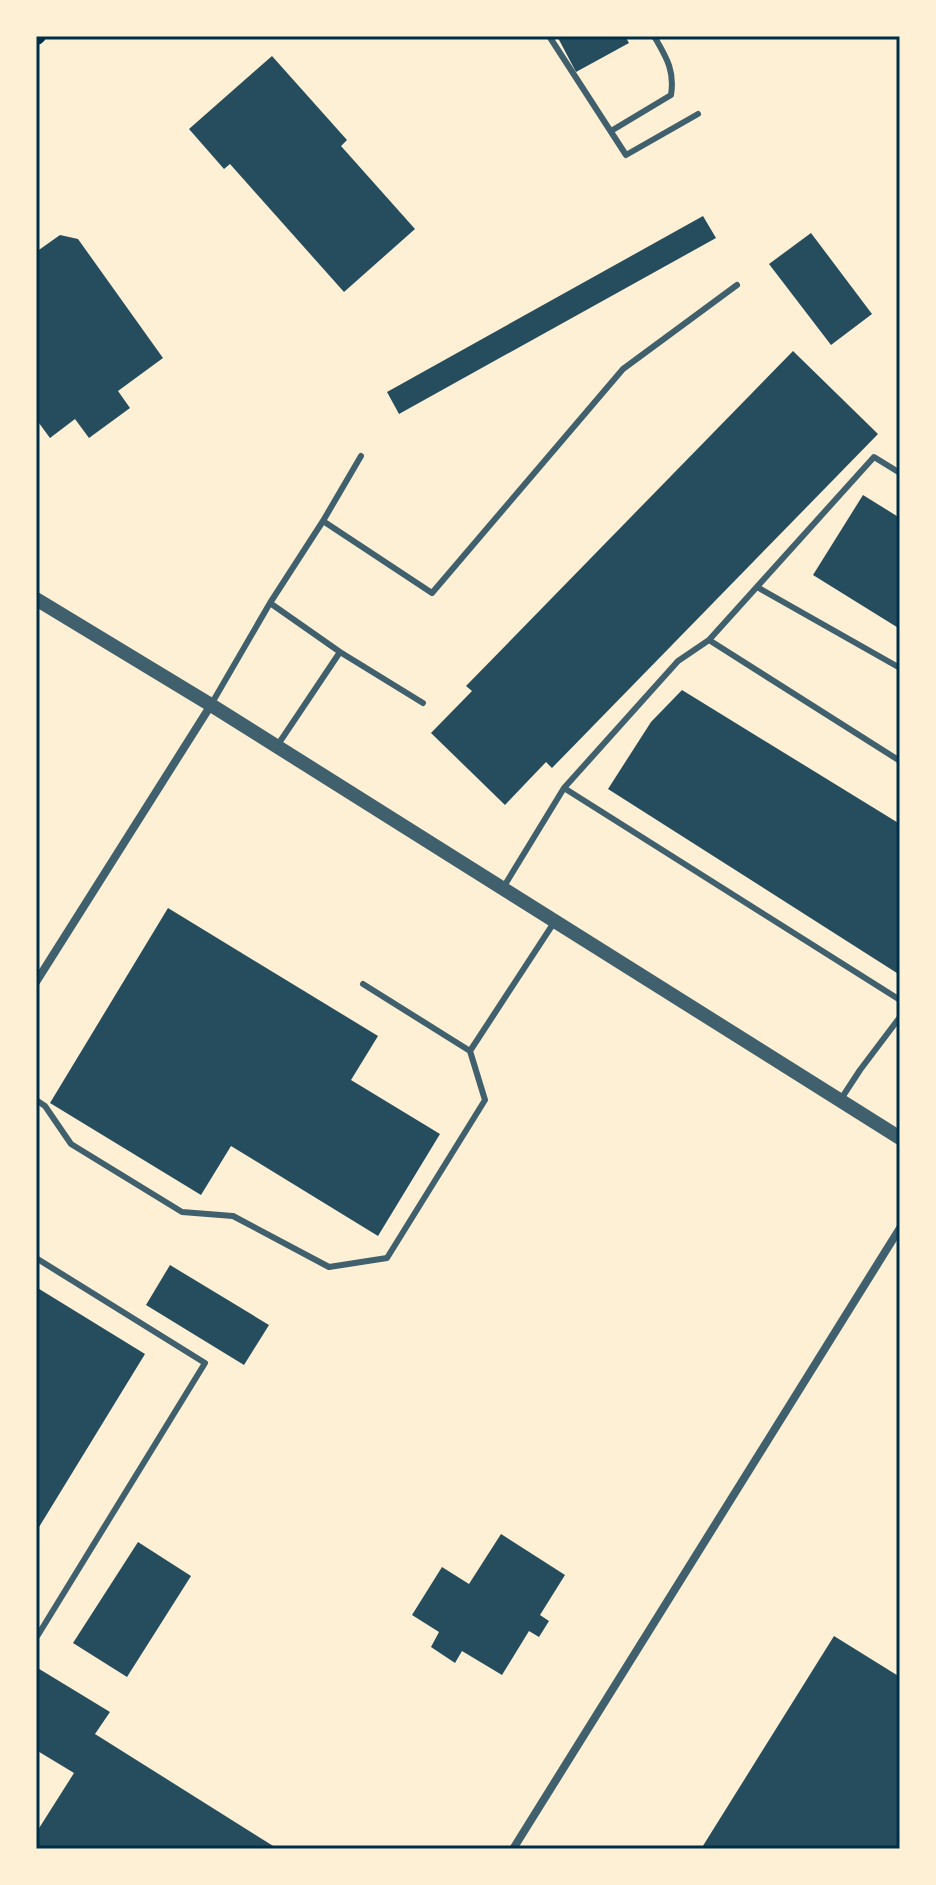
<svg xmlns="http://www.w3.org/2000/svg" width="936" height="1885" viewBox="0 0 936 1885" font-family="Overpass,sans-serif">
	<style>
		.building { fill: #264d5e }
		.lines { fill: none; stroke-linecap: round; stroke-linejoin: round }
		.service { stroke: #3f606c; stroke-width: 6 }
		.minor { stroke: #3f606c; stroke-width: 8 }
		.tertiary { stroke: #3f606c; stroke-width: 14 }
		.secondary { stroke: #003049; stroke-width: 16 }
		.neatline { fill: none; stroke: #003049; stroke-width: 3 }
	</style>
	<rect width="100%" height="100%" fill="#fdf0d5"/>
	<path class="building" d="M557,36H625L629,43L576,72Z
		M272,56L347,140L341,146L415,229L344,292L230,164L224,169L189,129Z
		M703,216L716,238L399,414L387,392Z
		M811,233L872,314L831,345L769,264Z
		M60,235L78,239L163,358L118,391L130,408L89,438L75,419L50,438L36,419V252Z
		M793,351L878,434L552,768L546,762L505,805L431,733L472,691L466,686Z
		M863,495L900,518V629L813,575Z
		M682,690L900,824V975L608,789L651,722Z
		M168,908L378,1036L351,1080L440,1134L378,1236L231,1146L201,1195L50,1103Z
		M170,1265L269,1325L244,1365L146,1305Z
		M36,1287L145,1354L36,1532Z
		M501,1534L565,1575L540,1615L549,1621L539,1637L529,1631L502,1675L462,1651L455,1663L431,1647L439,1632L412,1615L442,1567L469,1584Z
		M138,1542L191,1576L127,1677L73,1643Z
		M834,1636L900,1677V1849H701Z
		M36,1667L110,1712L95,1734L278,1849H36V1833L74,1773L36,1750Z"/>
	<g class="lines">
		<path class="service" d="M549,36L626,155L698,114
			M611,131L671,95C675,70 666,57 654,36
			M323,521L432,593L623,369L737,285
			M757,587L900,668
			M709,640L900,761
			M340,652L270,603L323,521L361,456
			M212,703L270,603
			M277,746L340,652L423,703
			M564,788L900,1000
			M503,888L564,788L678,661L709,640L874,457L900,473
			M363,984L470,1051
			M841,1099L860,1070L900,1017
			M36,1100L45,1106L71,1144L182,1212L233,1216L329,1267L387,1258L485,1100L470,1051L555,921
			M36,1258L205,1363L38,1635L36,1633"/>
		<path class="minor" d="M36,982L211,705
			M513,1849L900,1228"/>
		<path class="tertiary" d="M36,599L211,705L900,1138"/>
		<path class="secondary" d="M36,37L38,36"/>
	</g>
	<rect width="936" height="1885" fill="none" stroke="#fdf0d5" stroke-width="76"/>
	<rect x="38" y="38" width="860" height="1809" class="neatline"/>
</svg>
